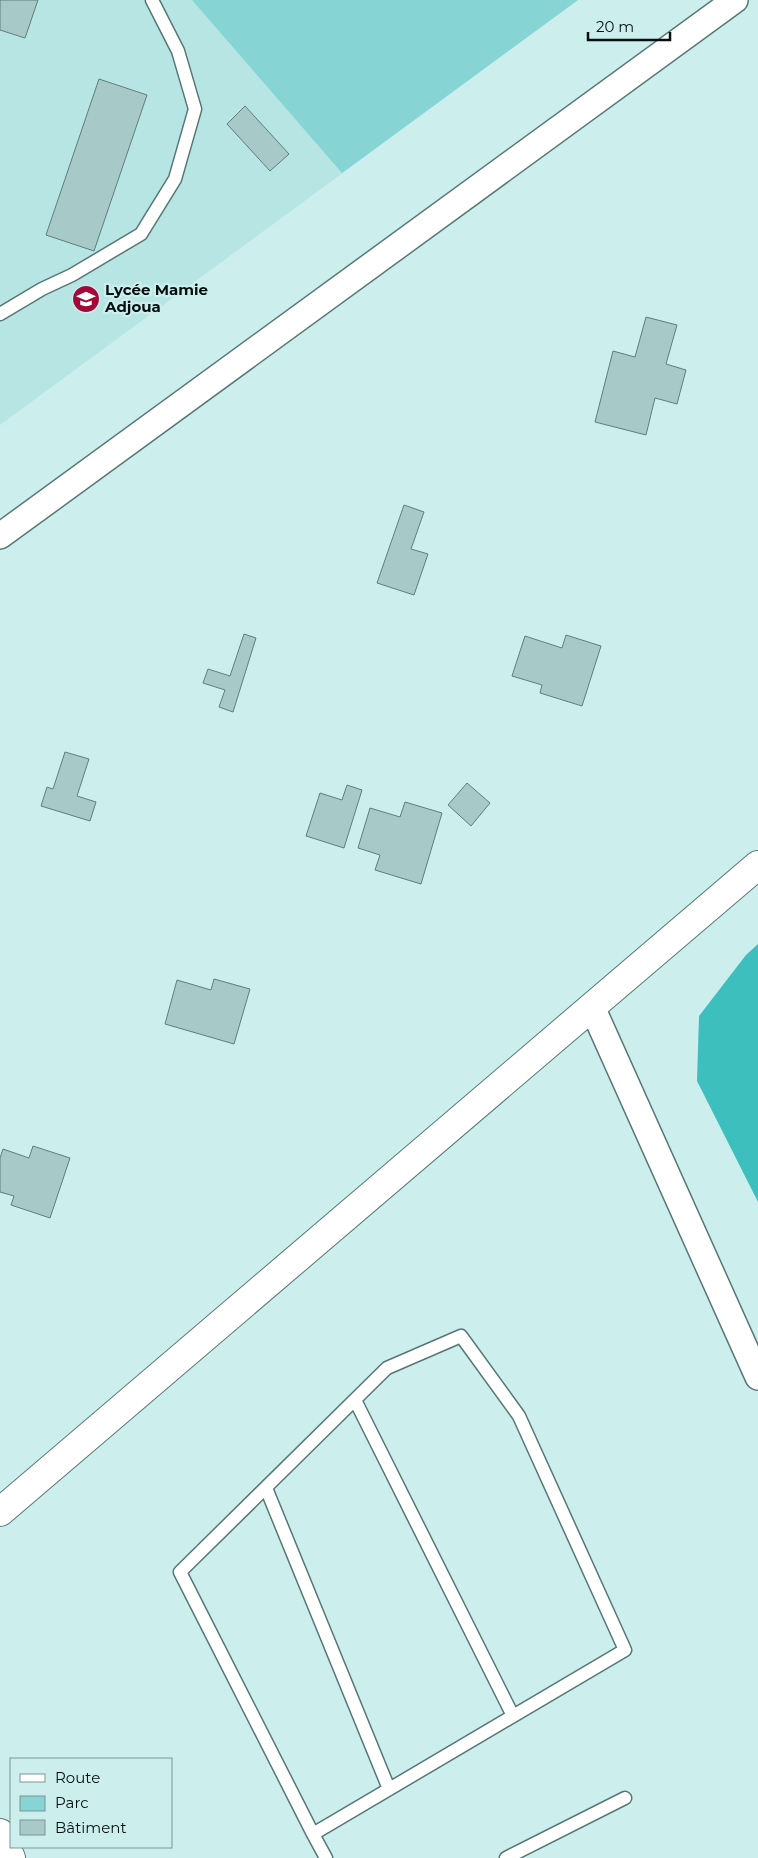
<svg xmlns="http://www.w3.org/2000/svg" width="758" height="1858" viewBox="0 0 758 1858" font-family="Montserrat,sans-serif">
	<style>
		.built { fill: #b7e5e4 }
		.green { fill: #86d4d3 }
		.forest { fill: #3dbfbe }
		.building { fill: #a7cac8; stroke: #5d7e7d }
		.lines { fill: none; stroke-linecap: round; stroke-linejoin: round }
		.service-casing { stroke: #577776; stroke-width: 15 }
		.minor-casing { stroke: #577776; stroke-width: 28 }
		.tertiary-casing { stroke: #577776; stroke-width: 30 }
		.service { stroke: #fff; stroke-width: 12 }
		.minor { stroke: #fff; stroke-width: 25 }
		.tertiary { stroke: #fff; stroke-width: 28 }
		.labels { text-anchor: middle; stroke-width: 4.5; stroke-linejoin: round; paint-order: stroke }
		.poi-label { font-size: 15px; font-weight: bold; fill: #040f0f; stroke: #ccefee; text-anchor: start }
	</style>
	<rect width="100%" height="100%" fill="#ccefee"/>
	<path class="built" d="M0,0H578L0,425Z"/>
	<path class="green" d="M192,0H578L342,173Z"/>
	<path class="forest" d="M758,944V1202L697,1081L699,1016L746,955Z"/>
	<path class="building" d="M0,0H38L25,38L0,30Z
		M99,79L147,95L94,251L46,235Z
		M245,106L289,154L270,171L227,124Z
		M646,317L677,325L666,364L686,370L677,404L655,398L646,435L595,422L613,351L635,357Z
		M404,505L424,512L411,549L428,554L414,595L377,583Z
		M244,634L256,638L233,712L219,707L225,690L203,683L208,669L230,676Z
		M566,635L601,646L582,706L540,693L542,685L512,676L525,636L562,648Z
		M65,752L89,759L77,796L96,802L90,821L41,806L47,787L53,789Z
		M467,783L490,803L471,826L448,805Z
		M347,785L362,790L344,848L306,836L320,793L342,800Z
		M405,802L442,813L421,884L375,870L380,855L358,848L370,808L400,817Z
		M214,979L250,989L234,1044L165,1024L177,980L211,990Z
		M33,1146L70,1158L50,1218L11,1205L14,1196L0,1192V1158L3,1149L29,1158Z"/>
	<g class="lines">
		<g class="service-casing">
			<path id="service" d="M0,314L42,289L72,275L141,234L175,179L195,109L178,51L152,0
				M355,1400L513,1716
				M266,1488L389,1789
				M313,1834L625,1650L519,1416L461,1336L387,1368L180,1572L313,1834L326,1858
				M506,1858L625,1798"/>
		</g>
		<g class="minor-casing">
			<path id="minor" d="M0,536L735,0
				M592,1007L758,1377"/>
		</g>
		<g class="tertiary-casing">
			<path id="tertiary" d="M0,1512L758,865
				M0,1833L11,1858"/>
		</g>
		<use href="#service" class="service"/>
		<use href="#minor" class="minor"/>
		<use href="#tertiary" class="tertiary"/>
	</g>
	<defs>
		<g id="university-disc" transform="scale(1.4375)"><circle r="9.5" fill="#a40838" stroke="#ccefee"/><path d="M0-5L7-2L0 1L-7-2ZM-4 1L0 2.5L4 1V4Q0 6-4 4Z" fill="#fff"/></g>
	</defs>
	<g fill-rule="evenodd">
		<use href="#university-disc" x="86" y="299"/>
	</g>
	<g class="labels">
		<g class="poi-label">
			<text x="105" y="295">Lycée Mamie<tspan x="105" dy="17">Adjoua</tspan></text>
		</g>
	</g>
	<rect x="10" y="1758" width="162" height="90" fill="#ccefee" stroke="#7c9595"/>
	<rect x="20" y="1774" width="25" height="8" fill="#ffffff" stroke="#7c9595"/>
	<text x="55" y="1783" font-size="15" fill="#040f0f">Route</text>
	<rect x="20" y="1796" width="25" height="15" fill="#86d4d3" stroke="#7c9595"/>
	<text x="55" y="1808" font-size="15" fill="#040f0f">Parc</text>
	<rect x="20" y="1820" width="25" height="15" fill="#a7cac8" stroke="#7c9595"/>
	<text x="55" y="1833" font-size="15" fill="#040f0f">Bâtiment</text>
	<path d="M588 32v8h82v-8" fill="none" stroke="#040f0f" stroke-width="2.5"/>
	<text x="596" y="32" font-size="15" fill="#040f0f" stroke="#ccefee" stroke-width="4" paint-order="stroke">20 m</text>
</svg>
